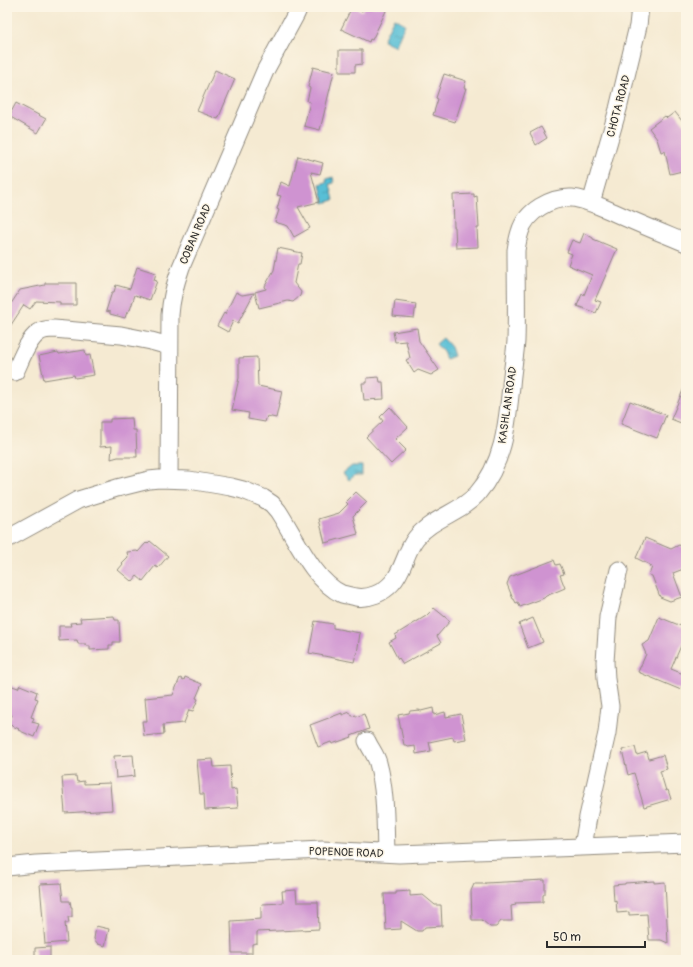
<svg xmlns="http://www.w3.org/2000/svg" width="693" height="967" viewBox="0 0 693 967" font-family="Pangolin,sans-serif">
	<style>
		.water { fill: url(#water-ripples); stroke: #427580 }
		.building { fill: #cf93d1 }
		.lines { fill: none; stroke-linecap: round; stroke-linejoin: round }
		.minor-casing { stroke: #908a7e; stroke-width: 19 }
		.minor { stroke: #fff; stroke-width: 17 }
		.labels { text-anchor: middle; stroke-width: 3; stroke-linejoin: round; paint-order: stroke }
		.street-label { font-size: 11px; fill: #2b2b2b; stroke: #fcf5e5 }
	</style>
	<defs>
		<pattern id="water-ripples" width="26" height="14" patternUnits="userSpaceOnUse"><rect width="26" height="14" fill="#58bfd6"/><path d="M2 4q2-2 4 0t4 0M15 11q2-2 4 0t4 0" fill="none" stroke="#499bae"/></pattern>
	</defs>
	<rect width="100%" height="100%" fill="#fcf5e5"/>
	<filter id="ink" filterUnits="userSpaceOnUse"><feTurbulence type="fractalNoise" baseFrequency=".025" numOctaves="2"/><feDisplacementMap in="SourceGraphic" scale="8" xChannelSelector="R" yChannelSelector="G"/><feConvolveMatrix kernelMatrix="1 2 1 2 8 2 1 2 1" color-interpolation-filters="sRGB"/></filter>
	<filter id="wash" filterUnits="userSpaceOnUse"><feTurbulence type="fractalNoise" baseFrequency=".012" numOctaves="4" result="noise"/><feDisplacementMap in="SourceGraphic" scale="16" xChannelSelector="R" yChannelSelector="G"/><feGaussianBlur stdDeviation="0.9" result="paint"/><feColorMatrix in="noise" values="0 0 0 0 0 0 0 0 0 0 0 0 0 0 0 0 0 1.4 0 .05"/><feComposite in="paint" operator="in"/></filter>
	<g filter="url(#wash)">
		<rect width="100%" height="100%" fill="#f5ead2"/>
		<path class="water" d="M394,18L405,24L395,46L383,40Z
			M333,177L334,183L330,184L334,200L324,203L320,184L327,182L326,179Z
			M443,338L451,347L454,356L446,359L443,352L436,344Z
			M352,466H362V475H355L349,480L343,473Z"/>
		<g id="blocks">
			<path class="building" d="M352,7H354L362,11L364,7H386L385,10L386,11L372,40L370,39L369,42L341,29Z
				M339,50H362V64L355,65V72H339Z
				M313,67L334,72L320,130L304,126L310,102L307,101L310,88L308,87Z
				M215,70L235,79L218,119L197,111Z
				M444,74L466,81L464,88H466L455,122L433,115L438,99L436,98Z
				M16,103L46,119L38,133L9,116Z
				M675,112L686,126V170L670,174L665,151L661,152L657,139L649,128L665,116L667,118Z
				M541,127L547,138L536,145L530,133Z
				M298,156L323,163L320,174L311,172L319,202L298,207L310,228L294,237L288,226L275,222L279,210L277,209L280,198L281,196L277,195L281,182L290,186Z
				M474,194V197L477,196L479,228H477L478,247L456,248L455,227H454L453,195Z
				M584,233L593,238V239L617,249L595,300L601,302L596,313L577,306L582,294L584,295L592,275L568,265L572,254L567,252L572,240L580,243Z
				M278,248L302,253L300,264H298L294,283L301,292L300,296L293,302L288,301L259,308L255,293V292L266,289L265,286L274,270Z
				M137,267L156,273L154,280L157,281L150,300L135,295L130,310H129L128,312H127L125,318L110,314V312L106,311L112,292H114L116,285L130,289Z
				M45,283H76V305H60V302L36,301L30,309L24,305L7,331V310L20,290L45,285Z
				M236,292L242,295L254,293L238,323L233,321L228,332L217,326L224,313L225,314Z
				M395,301L416,304L414,318L393,316Z
				M417,328L419,341L439,370L431,375L418,370L414,373L406,360L410,358L406,341L395,342L393,332Z
				M85,350L86,356L90,355L94,375L75,378L74,375L44,380L39,356L58,352L59,354Z
				M257,357L258,386L282,391L276,418L267,416L265,422L248,419L249,413L232,410L239,378V358Z
				M379,377L380,382H383L384,399L364,400L362,383H367V378Z
				M686,383V425L671,419Z
				M630,401L666,415L657,438L621,424Z
				M390,407L408,427L395,439L406,450L391,464L366,437L383,421L380,417Z
				M132,418L133,430H136L137,457H118L111,459L112,446L100,447V422H110V419Z
				M356,492L367,502L353,516L358,534L325,543L319,519L339,513L348,504L346,502Z
				M645,538L671,549L679,545L686,548V568L673,573L682,597L670,601L660,597L652,576L649,575L652,567L649,566L650,565L636,558Z
				M150,541L168,556L158,568L155,566L143,581L137,576L133,581L132,580L131,581L118,570L123,564L122,563L128,557L127,552L137,551L138,552L146,543L147,544Z
				M554,560L556,565L560,564L564,574L560,575L565,588L546,596L544,598L520,607L518,602L516,603L514,599H513L507,584L509,579L510,577Z
				M434,608L450,621L437,636L441,643L403,664L399,658L398,659L389,642L396,638L395,635L426,616Z
				M114,616L115,620H119L120,642H113V645H109V649L90,650V646H86V644H78L77,640L59,641V626H71L70,623L81,622L80,618Z
				M659,617L686,628V634L671,669L686,675V678L681,690L638,672L646,654L642,645L649,641Z
				M533,618L543,642L528,648L519,624Z
				M315,621L333,624V628L360,633L357,654H356L354,662L309,653Z
				M185,677L202,684L196,698L198,699L193,711L189,710L184,723L163,725L164,734L144,736L142,721H147L145,698L173,695L180,678L184,680Z
				M7,684L18,688L20,685L37,692L35,698L38,699L31,717L34,718L32,722L39,724L34,737L18,730L19,729L8,724L12,715L7,713Z
				M433,708L434,715L445,712L446,717L461,714L466,739L454,741L453,737L429,742L431,751L416,754L415,746L408,747L406,745H404L398,715L409,713L410,711L419,710L421,711Z
				M350,712L352,716L356,715V717L364,714L369,729L351,736L352,737L332,744L331,742L318,747L310,725L342,713V715Z
				M635,747L637,755L647,752L649,759L663,755L667,769L660,771L666,791L668,790L671,799L644,807L634,773L628,775L622,750Z
				M133,755L135,776L116,778L114,756Z
				M213,759L214,767L230,766L231,790L236,789L238,808L205,810L204,794H200L197,760Z
				M76,776L77,782L84,781V784L110,783L112,810L65,813L62,777Z
				M545,880V894L543,895V902L515,903L516,905L511,906L512,921H501L496,927H490L482,920H472L471,891L474,884H485V883Z
				M654,881V883L665,882L668,943L661,940H649L647,914L629,915V912L617,913L616,900L614,901L613,885L625,884V883Z
				M61,883L63,901H70L71,907H72V917H68L69,923H65L67,942L45,944L40,884Z
				M296,890L297,902H318L319,929L257,932V943L252,944V953H232L231,921L261,919V906H262V904L283,903L282,891Z
				M410,891V896L423,895L435,905H441L442,926L425,927L422,931H417L401,921V929L386,930L384,894H396V892Z
				M96,926L109,929L105,946L98,944L94,939Z
				M50,947V960H35V948Z"/>
		</g>
	</g>
	<g filter="url(#ink)">
		<use href="#blocks" fill-opacity="0" stroke="#908a7e" stroke-width="1"/>
		<g class="lines">
			<g class="minor-casing">
				<path id="minor" d="M591,203L618,109L638,26L640,7
					M15,372C21,360 27,341 38,333C43,329 49,329 54,329L121,335L151,341L169,346
					M169,479L170,315C171,298 175,284 181,267L265,71L296,14L299,7
					M7,539L78,500L117,488L149,480L159,479L189,480L231,487L243,490L263,498L272,504L278,511C294,535 314,582 342,594C346,595 352,596 356,597C369,599 383,593 392,583C404,570 405,552 416,538C432,518 460,513 477,494C504,463 507,425 511,386C512,371 515,356 516,341C517,311 516,281 516,250C517,244 518,238 520,232C526,211 551,197 572,198C585,199 601,207 613,212C637,223 662,233 686,243
					M367,741C370,748 376,755 378,763C386,792 385,823 386,853
					M583,847L588,817L607,733L610,706L606,679L605,662L608,617L619,570
					M7,867L36,864L322,850L399,854L686,843"/>
			</g>
			<use href="#minor" class="minor"/>
		</g>
	</g>
	<g class="labels">
		<g class="street-label">
			<text transform="translate(618 106) rotate(-75)" y="4">CHOTA ROAD</text>
			<text transform="translate(195 234) rotate(-67)" y="4">COBAN ROAD</text>
			<text transform="translate(507 405) rotate(-82)" y="4">KASHLAN ROAD</text>
			<text transform="translate(346 852) rotate(2)" y="4">POPENOE ROAD</text>
		</g>
	</g>
	<rect width="693" height="967" fill="none" stroke="#fcf5e5" stroke-width="24"/>
	<path d="M547 941v6h98v-6" fill="none" stroke="#2b2b2b" stroke-width="2"/>
	<text x="553" y="941" font-size="12" fill="#2b2b2b" stroke="#fcf5e5" stroke-width="3" paint-order="stroke">50 m</text>
</svg>
